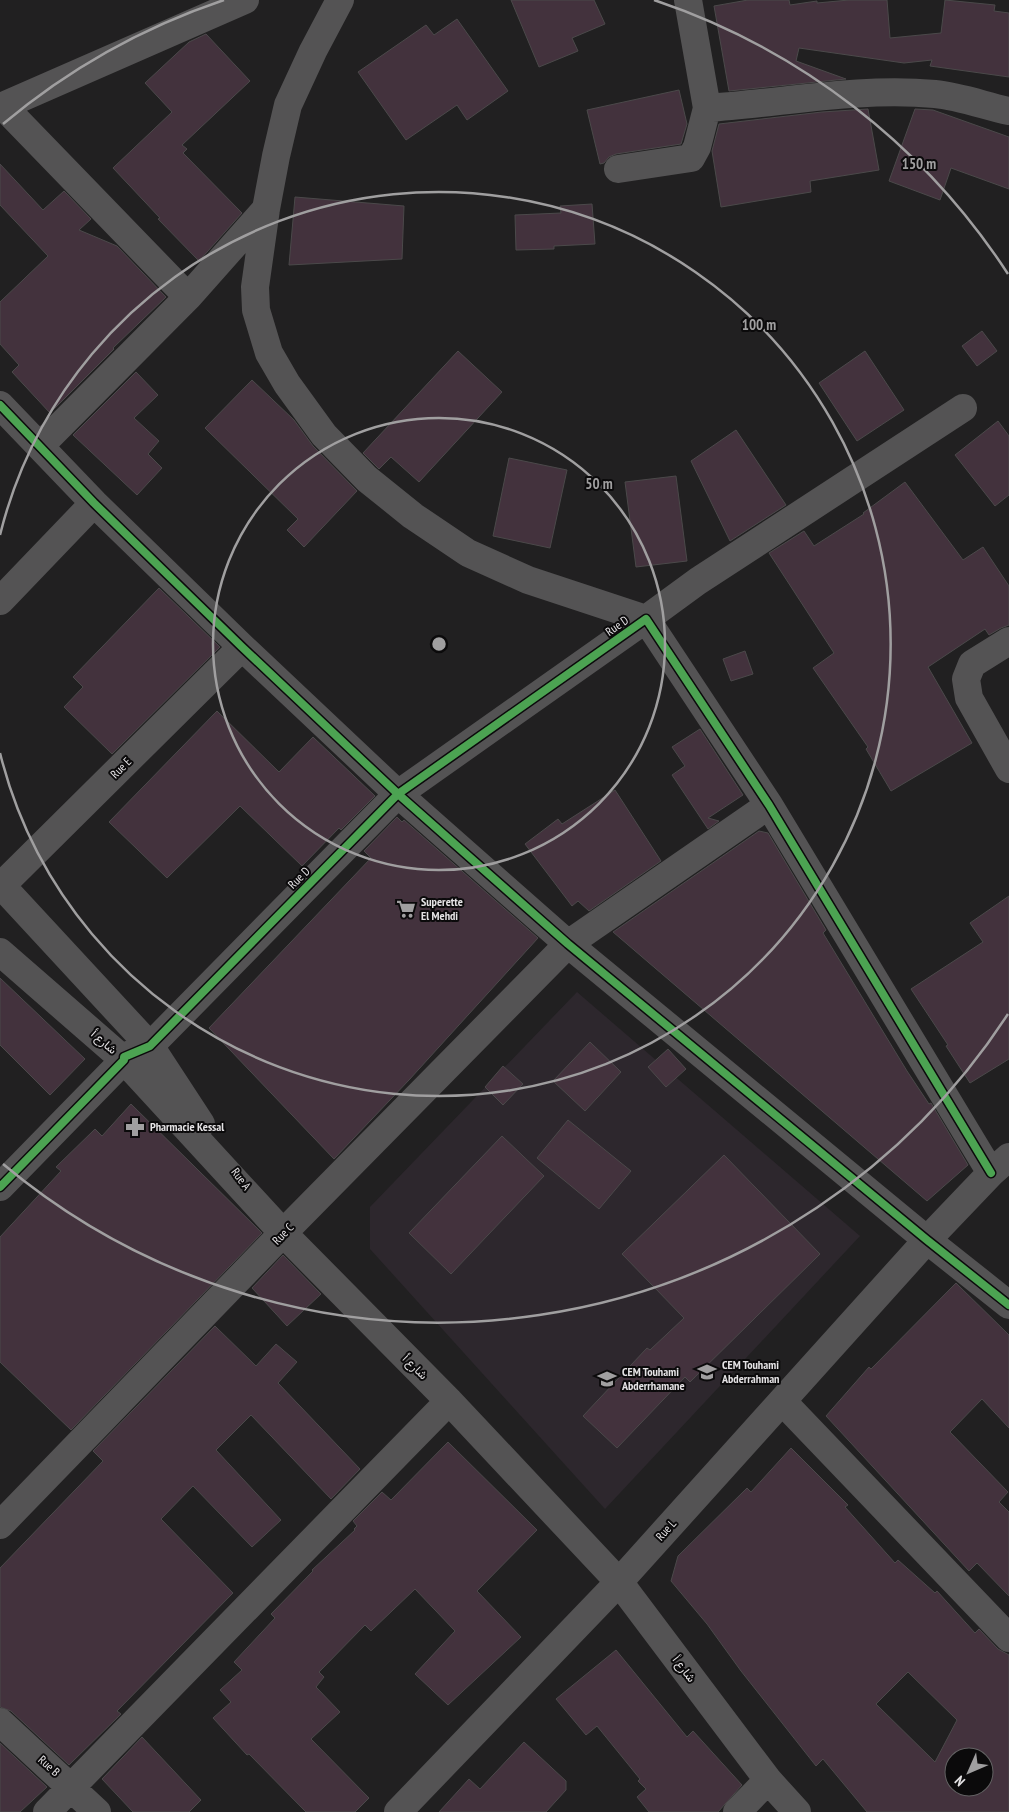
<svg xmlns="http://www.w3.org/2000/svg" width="1009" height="1812" viewBox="0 0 1009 1812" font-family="'PT Sans Narrow',Vazirmatn,sans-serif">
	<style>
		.built { fill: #2d272d }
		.building { fill: #43323d; stroke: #4b494a; fill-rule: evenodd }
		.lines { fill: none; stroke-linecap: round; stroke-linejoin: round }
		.minor { stroke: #545354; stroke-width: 28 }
		.cycleway-casing { stroke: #0b0a0b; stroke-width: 11 }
		.cycleway { stroke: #4ca352; stroke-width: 8 }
		.ring { fill: none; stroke: #a09fa0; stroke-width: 2.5 }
		.labels { text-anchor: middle; stroke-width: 4; stroke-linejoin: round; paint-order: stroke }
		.street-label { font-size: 12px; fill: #e5e3e5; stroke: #0b0a0b }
		.poi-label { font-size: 12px; font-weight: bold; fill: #e5e3e5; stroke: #0b0a0b; text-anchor: start }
		.centre { fill: #a09fa0; stroke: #0b0a0b; stroke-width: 2.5 }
		.ring-label { font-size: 15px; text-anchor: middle; font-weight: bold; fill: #a09fa0; stroke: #0b0a0b; stroke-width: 4; stroke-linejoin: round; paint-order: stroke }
	</style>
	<rect width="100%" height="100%" fill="#212021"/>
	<path class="built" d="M577,992L860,1236L605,1509L370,1249V1207Z"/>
	<path class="building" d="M511,0H594L605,24L572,38L578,51L539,67Z
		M748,0H789L790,5L817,1V3L849,0H887L890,38L941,33L945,0L995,5L994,11L1009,13V77L930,66L932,60L904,63L799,48L796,61L846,79L729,91L714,6Z
		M457,19L508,91L467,120L457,105L406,140L358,72L426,25L434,35Z
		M206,34L250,81L182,145L187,149L183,153L242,213L199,261L158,219L160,218L113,168L172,112L145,83L189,42Z
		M679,90L687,124L681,144L616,154L609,157L604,163L600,164L587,110Z
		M868,109L879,170L810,181L811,192L721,207L712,151L719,124L822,112Z
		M915,109L933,110L1009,137V189L951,168L940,200L889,181Z
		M0,164L43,210L64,191L91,219L79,230L117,246L166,297L113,348L114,349L50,413L12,372L19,365L0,344V302L48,256L0,205Z
		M295,197L404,206L402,259L289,265Z
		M592,204L595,244L554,246V249L516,250L515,215L561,213L560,206Z
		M982,331L997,351L977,366L962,346Z
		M458,351L502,392L419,482L391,457L379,469L363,453Z
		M865,351L904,410L857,441L819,383Z
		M136,372L158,395L134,418L159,441L148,454L162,468L137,495L73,435Z
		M252,380L294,420L313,446L357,491L304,547L287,530L298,519L205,428Z
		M998,421L1009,436V495L995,506L955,455Z
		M736,430L786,505L730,541L691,461Z
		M509,458L567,470L550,548L493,536Z
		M676,476L687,561L636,567L625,482Z
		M905,482L963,560L983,547L1009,586V625L1001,628L989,635L985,629L928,667L972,743L891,791L866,749L868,747L813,668L834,653L769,553L804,531L814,546L864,514L863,513Z
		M159,588L220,647L112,754L64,707L83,687L73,677Z
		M745,651L753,674L731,681L723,659Z
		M217,711L279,772L313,737L375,796L341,830L339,828L302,866L240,806L167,878L109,822Z
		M700,729L743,795L708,818L719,821L708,829L672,775L685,766L672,747Z
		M615,790L661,861L589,911L578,901L572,906L525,844L558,819L562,824Z
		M397,817L402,822L404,820L538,938L409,1080L334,1159L209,1028L371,858L364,851Z
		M759,831L768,833L826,930L823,933L907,1071L929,1104L931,1103L968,1165L927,1201L613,932Z
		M1009,896V1059L970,1083L946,1046L948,1045L911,989L983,942L970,923Z
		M0,978L85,1059L50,1095L0,1045Z
		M590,1042L621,1072L585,1111L553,1081Z
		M668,1049L686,1069L666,1087L648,1067Z
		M503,1066L523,1084L503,1105L485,1087Z
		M131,1104L262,1233L71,1430L0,1362V1237L61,1171L56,1167L95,1129L102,1136Z
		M568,1120L631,1171L599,1209L537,1158Z
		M502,1136L544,1176L451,1274L409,1233Z
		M724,1155L820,1254L690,1382L685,1377L617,1448L583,1416L647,1348L650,1350L684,1318L622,1254Z
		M283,1255L321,1294L287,1326L252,1288Z
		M956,1283L1009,1335V1428L982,1399L950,1432L1008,1492L999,1502L1009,1512V1596L977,1563L969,1571L826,1416L869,1367L871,1369Z
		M215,1326L256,1366L276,1344L297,1362L278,1383L360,1469L331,1499L251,1415L216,1450L281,1520L252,1547L193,1486L161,1519L233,1593L117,1711L121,1714L69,1765L11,1711L0,1707V1568L103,1461L93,1451Z
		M448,1442L537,1530L477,1591L521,1637L448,1705L415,1674L455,1631L415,1589L371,1631L365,1625L319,1672L324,1677L316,1687L340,1712L311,1739L369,1798L355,1812H306L249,1754L247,1755L213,1718L231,1702L220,1690L242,1670L234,1662L275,1618L271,1614L313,1571L312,1570L355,1530L354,1529L357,1526L353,1521L382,1492L391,1500Z
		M791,1448L848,1505L845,1507L895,1563L898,1560L935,1593L937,1591L975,1633L979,1629L998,1649L1009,1655V1812H867L823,1759L816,1766L741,1671L707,1624L671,1581L678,1556L747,1488L751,1492ZM908,1672L957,1720L935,1762L876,1704ZM954,1757H984V1787H954Z
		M616,1650L687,1737L693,1731L742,1785L718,1812H649L637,1797L646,1789L638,1781L640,1779L597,1726L586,1735L556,1699Z
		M142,1737L201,1800L189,1812H133L102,1779Z
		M524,1742L566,1781V1790L546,1812H439L469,1779L480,1789Z
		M0,1743L47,1787L20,1812H0Z"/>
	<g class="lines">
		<path class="minor" d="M340,0L313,51L288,105L276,156L266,209L255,287L256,310L269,353L287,384L324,435L367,479L413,516L468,553L528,580L646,619L698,581L963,408
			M688,0L707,108C783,103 858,87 935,94C958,96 986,106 1009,111
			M3,106L188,297
			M0,109L3,106L245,0
			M618,169L691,158L697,147L707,108
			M0,405L94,503L242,647L398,794L568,944L927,1240L1009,1305
			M40,446L188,297L266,209
			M0,601L94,503
			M1009,641L972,664L966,679L969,698L1009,769
			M0,884L150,1046L201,1124
			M0,887L242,647
			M0,952L124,1060L283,1233L449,1401L619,1582L768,1780L797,1812
			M0,1187L124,1060V1057L150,1046L398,794L646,619L769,805L991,1173
			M783,1402L1009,1638
			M0,1525L283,1233L568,944L769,805
			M0,1722L97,1812
			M47,1812L449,1401
			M398,1812L619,1582L927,1240L991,1173L1009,1157
			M737,1812L768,1780"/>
		<g class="cycleway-casing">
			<path id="cycleway" d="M0,405L94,503L242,647L398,794L568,944L927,1240L1009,1305
				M0,1187L124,1060V1057L150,1046L398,794L646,619L769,805L991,1173"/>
		</g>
		<use href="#cycleway" class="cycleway"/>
	</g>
	<g class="ring">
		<circle cx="439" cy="644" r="226"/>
		<path d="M0 535A452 452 0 1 1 0 753"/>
		<path d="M1008 1014A679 679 0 0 1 3 1164M3 124A679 679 0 0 1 224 0M654 0A679 679 0 0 1 1008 274"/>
	</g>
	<defs>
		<g id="supermarket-bare" transform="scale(1.5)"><path d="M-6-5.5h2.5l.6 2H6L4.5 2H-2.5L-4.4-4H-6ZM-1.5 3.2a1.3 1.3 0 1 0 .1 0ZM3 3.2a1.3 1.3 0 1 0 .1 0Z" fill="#a09fa0" stroke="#0b0a0b" stroke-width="2.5" paint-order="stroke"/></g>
		<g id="pharmacy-bare" transform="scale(1.5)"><path d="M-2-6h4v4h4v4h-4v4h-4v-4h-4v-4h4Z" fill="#a09fa0" stroke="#0b0a0b" stroke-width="2.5" paint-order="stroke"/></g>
		<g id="school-bare" transform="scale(1.5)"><path d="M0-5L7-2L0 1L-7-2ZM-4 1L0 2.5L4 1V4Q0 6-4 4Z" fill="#a09fa0" stroke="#0b0a0b" stroke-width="2.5" paint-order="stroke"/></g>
	</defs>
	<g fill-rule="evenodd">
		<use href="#supermarket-bare" x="406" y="909"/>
		<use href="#pharmacy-bare" x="135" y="1127"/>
		<use href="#school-bare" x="707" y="1372"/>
		<use href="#school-bare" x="607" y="1379"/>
	</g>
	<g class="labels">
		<g class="street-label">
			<text transform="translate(617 626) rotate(-35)" y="4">Rue D</text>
			<text transform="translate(121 768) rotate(-45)" y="4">Rue E</text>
			<text transform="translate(299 878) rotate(-45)" y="4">Rue D</text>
			<text transform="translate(104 1042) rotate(41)" y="4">شارع أ</text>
			<text transform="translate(241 1179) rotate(53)" y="4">Rue A</text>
			<text transform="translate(283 1234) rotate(-46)" y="4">Rue C</text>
			<text transform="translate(415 1367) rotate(45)" y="4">شارع أ</text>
			<text transform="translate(666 1530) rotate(-48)" y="4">Rue L</text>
			<text transform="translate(684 1669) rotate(53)" y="4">شارع أ</text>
			<text transform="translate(49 1766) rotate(42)" y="4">Rue B</text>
		</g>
		<g class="poi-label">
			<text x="421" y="906">Superette<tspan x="421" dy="14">El Mehdi</tspan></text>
			<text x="150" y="1131">Pharmacie Kessal</text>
			<text x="722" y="1369">CEM Touhami<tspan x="722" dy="14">Abderrahman</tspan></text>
			<text x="622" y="1376">CEM Touhami<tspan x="622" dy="14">Abderrhamane</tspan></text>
		</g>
	</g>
	<circle cx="439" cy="644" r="8" class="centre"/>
	<g class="ring-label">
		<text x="919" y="169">150 m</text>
		<text x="759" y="330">100 m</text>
		<text x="599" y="489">50 m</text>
	</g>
	<g transform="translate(969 1772) rotate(225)"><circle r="24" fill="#0b0a0b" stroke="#626162"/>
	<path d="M0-4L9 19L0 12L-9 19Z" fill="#a09fa0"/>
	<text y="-8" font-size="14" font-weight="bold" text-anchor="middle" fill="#e5e3e5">N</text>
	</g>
</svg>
